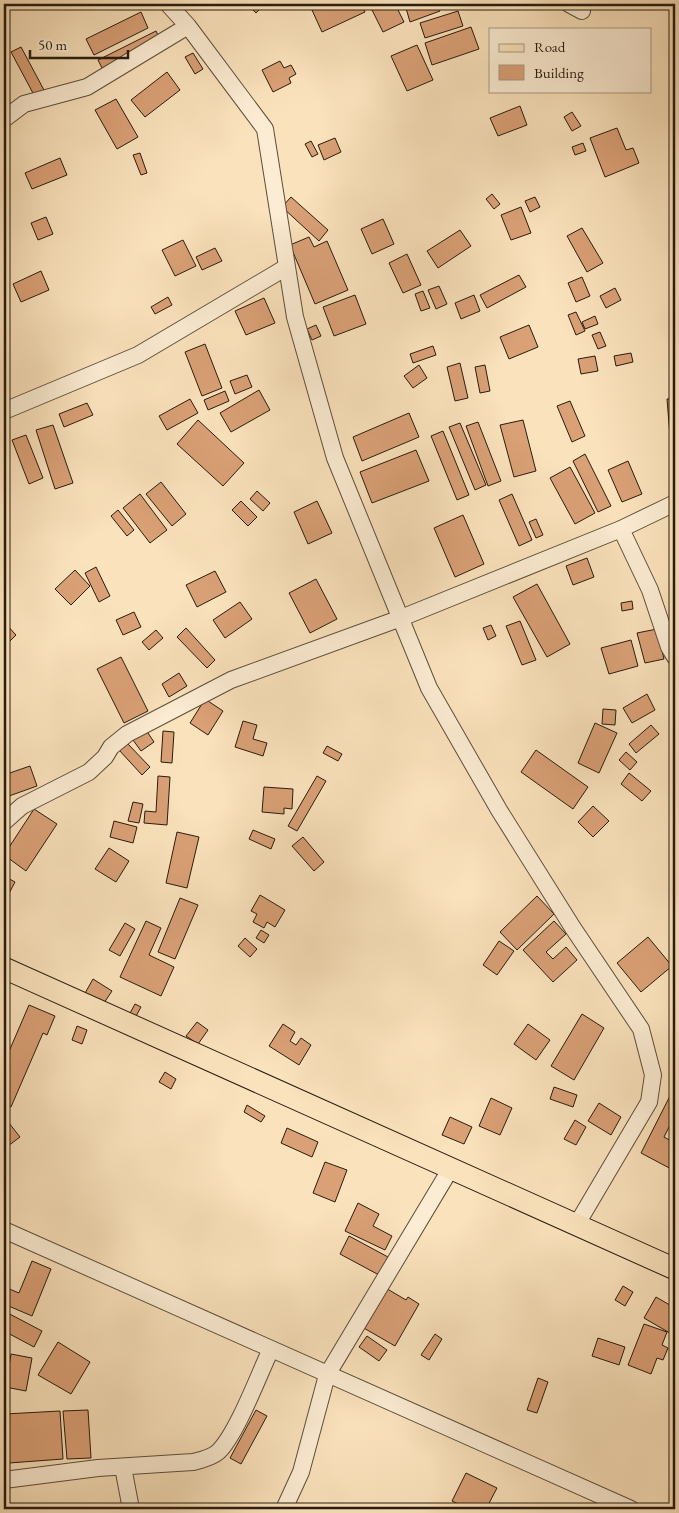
<svg xmlns="http://www.w3.org/2000/svg" width="679" height="1513" viewBox="0 0 679 1513" font-family="'EB Garamond',serif">
	<style>
		.building { fill: #daa076; stroke: #281c0d }
		.lines { fill: none; stroke-linecap: round; stroke-linejoin: round }
		.minor-casing { stroke: #5c4e39; stroke-width: 18 }
		.major-casing { stroke: #281c0d; stroke-width: 23 }
		.minor { stroke: #fcecd3; stroke-width: 16 }
		.major { stroke: #fae2bc; stroke-width: 21 }
	</style>
	<rect width="100%" height="100%" fill="#fae2bc"/>
	<filter id="stains"><feTurbulence type="fractalNoise" baseFrequency=".004" numOctaves="4"/><feColorMatrix values="0 0 0 0 .2 0 0 0 0 .09 0 0 0 0 .02 0 0 0 .5 -.17"/></filter>
	<radialGradient id="worn" r=".72"><stop offset=".6" stop-color="#630" stop-opacity="0"/><stop offset="1" stop-color="#630" stop-opacity=".3"/></radialGradient>
	<path class="building" d="M247,4H265L256,13Z
		M325,4H361L365,12L322,32L312,10Z
		M369,4H395L404,22L383,32Z
		M417,4H437L440,11L410,22L406,8Z
		M458,11L463,26L425,38L420,23Z
		M141,12L148,28L94,55L86,39Z
		M471,27L479,49L432,65L425,43Z
		M156,31L160,39L102,68L98,60Z
		M417,45L433,80L407,91L391,56Z
		M21,47L44,90L34,95L11,52Z
		M193,53L203,69L195,74L185,57Z
		M280,61L284,68L291,65L296,74L289,78L291,83L273,92L262,70Z
		M167,72L180,90L145,117L131,100Z
		M116,99L138,137L117,149L95,110Z
		M520,106L527,125L498,136L490,118Z
		M572,112L581,126L572,131L564,117Z
		M617,128L626,150L633,148L639,163L605,177L590,138Z
		M335,138L341,152L324,160L318,145Z
		M311,141L318,154L312,157L305,144Z
		M583,143L586,151L575,155L572,147Z
		M140,153L147,173L141,175L133,155Z
		M60,158L67,175L32,189L25,173Z
		M492,194L500,204L494,209L486,199Z
		M291,197L328,230L319,241L282,207Z
		M535,197L540,207L530,212L525,201Z
		M521,207L531,233L511,240L501,215Z
		M46,217L53,234L38,240L31,223Z
		M383,219L394,244L372,254L361,229Z
		M582,228L603,263L587,272L567,236Z
		M460,230L471,246L438,268L427,251Z
		M309,237L314,247L327,241L348,290L315,304L290,245Z
		M183,240L196,266L175,276L162,250Z
		M215,248L222,261L202,270L196,257Z
		M407,254L421,285L403,293L389,263Z
		M41,271L49,290L21,302L13,284Z
		M519,275L526,287L487,308L480,295Z
		M582,277L590,296L576,302L568,283Z
		M439,286L447,304L436,309L428,290Z
		M615,288L621,300L606,308L600,296Z
		M423,291L430,308L421,311L415,294Z
		M355,295L366,324L334,336L323,307Z
		M474,295L480,311L461,319L455,303Z
		M168,297L172,305L155,314L151,307Z
		M264,298L275,323L246,335L235,311Z
		M576,312L585,331L576,335L568,315Z
		M595,316L598,324L585,329L582,322Z
		M316,325L321,336L312,340L307,329Z
		M529,325L538,347L509,359L500,337Z
		M600,332L606,346L598,349L592,335Z
		M205,344L222,388L202,396L185,352Z
		M433,346L436,355L413,363L410,354Z
		M631,353L633,362L616,366L614,356Z
		M595,356L598,371L581,374L578,359Z
		M460,363L468,398L455,401L447,367Z
		M419,365L427,378L413,388L404,376Z
		M485,365L490,391L480,393L475,367Z
		M247,375L252,387L235,394L230,381Z
		M259,390L270,410L231,432L220,413Z
		M225,391L229,401L208,410L204,400Z
		M675,398V435L670,436L667,399Z
		M190,399L198,413L167,430L159,416Z
		M570,401L585,436L572,442L557,406Z
		M87,403L93,415L64,427L59,414Z
		M409,413L419,437L362,461L353,437Z
		M198,420L244,463L223,486L177,444Z
		M523,420L536,471L514,477L500,425Z
		M478,422L501,481L488,486L466,426Z
		M460,423L486,485L475,490L449,427Z
		M53,425L73,483L55,489L36,430Z
		M443,431L469,495L457,500L431,436Z
		M26,435L43,478L29,484L12,440Z
		M416,450L429,481L372,503L360,472Z
		M585,454L611,506L598,512L573,461Z
		M628,461L642,494L622,502L608,470Z
		M570,467L595,513L575,524L550,478Z
		M161,482L186,514L172,526L146,494Z
		M257,491L270,503L263,511L250,499Z
		M140,494L167,530L150,543L123,508Z
		M512,494L532,540L519,546L499,500Z
		M241,501L257,517L248,526L232,510Z
		M317,501L332,533L308,544L294,512Z
		M118,510L134,530L127,536L111,516Z
		M463,515L484,564L455,577L434,528Z
		M536,519L543,535L536,538L529,522Z
		M587,558L594,577L573,585L566,566Z
		M96,567L110,596L99,602L85,573Z
		M75,570L90,586L71,605L55,589Z
		M215,571L226,592L197,607L186,585Z
		M316,579L337,619L310,633L289,593Z
		M537,584L570,644L547,657L513,597Z
		M632,601L633,609L622,611L621,603Z
		M240,602L252,619L225,638L213,620Z
		M134,612L141,627L123,635L116,620Z
		M520,621L536,660L522,665L506,626Z
		M4,622L16,635L4,647Z
		M491,625L496,636L488,640L483,628Z
		M186,628L215,660L207,668L177,637Z
		M657,629L664,659L645,663L637,633Z
		M156,630L163,638L149,650L142,642Z
		M631,640L638,666L609,674L601,648Z
		M121,657L148,711L124,723L97,669Z
		M179,673L187,686L169,697L162,684Z
		M647,694L655,710L632,723L623,708Z
		M205,699L223,711L208,735L190,723Z
		M603,709L616,710L615,725L602,724Z
		M243,721L257,725L253,739L267,743L263,756L235,747Z
		M595,723L617,733L599,773L578,763Z
		M651,725L659,734L636,753L629,744Z
		M146,730L154,742L141,751L133,740Z
		M163,731L174,732L172,763L161,762Z
		M127,743L150,767L142,775L119,750Z
		M327,746L342,754L338,761L323,753Z
		M536,750L588,787L573,809L521,772Z
		M626,752L637,762L630,770L619,760Z
		M30,766L37,786L9,796L4,775Z
		M629,773L651,791L642,801L621,784Z
		M158,776L170,777L167,825L144,823L145,811L156,812Z
		M317,776L326,781L297,831L288,826Z
		M264,787L293,789L292,809L284,808V814L262,812Z
		M133,802L143,804L139,823L128,821Z
		M593,806L609,821L593,837L578,822Z
		M34,809L57,824L26,871L4,855Z
		M114,821L137,827L133,843L110,837Z
		M253,830L275,839L271,849L249,839Z
		M177,832L199,837L187,888L166,883Z
		M303,837L324,862L314,871L292,846Z
		M109,848L129,861L116,882L95,869Z
		M4,876L15,882L4,903Z
		M260,895L285,910L275,927L267,922L264,928L253,922L257,914L251,911Z
		M537,896L554,914L517,950L500,932Z
		M180,898L198,905L175,959L158,952Z
		M146,921L161,928L149,955L174,967L161,996L120,977Z
		M554,921L566,934L546,952L553,959L566,947L577,960L553,982L523,950Z
		M125,923L135,929L120,956L109,950Z
		M261,930L269,935L264,943L256,938Z
		M648,937L672,966L641,992L617,963Z
		M245,938L257,949L250,957L238,946Z
		M499,941L514,951L497,975L483,965Z
		M93,979L112,991L102,1006L84,995Z
		M135,1004L141,1007L135,1018L129,1015Z
		M29,1005L55,1016L47,1035L43,1033L11,1107L4,1104V1063Z
		M582,1014L604,1028L574,1080L551,1066Z
		M197,1022L208,1030L198,1044L186,1036Z
		M283,1024L295,1032L290,1041L296,1045L301,1038L311,1045L299,1065L269,1046Z
		M528,1024L550,1040L536,1060L514,1044Z
		M77,1026L87,1030L82,1044L72,1040Z
		M165,1072L176,1079L171,1089L159,1082Z
		M554,1087L577,1095L573,1107L550,1099Z
		M670,1096L675,1099V1115L664,1137L675,1143V1171L641,1153Z
		M491,1098L512,1108L500,1135L479,1126Z
		M599,1103L621,1117L611,1135L588,1121Z
		M247,1105L265,1116L261,1122L244,1112Z
		M450,1117L472,1127L464,1144L442,1135Z
		M5,1118L20,1137L8,1146L4,1140Z
		M575,1120L586,1127L576,1145L564,1139Z
		M287,1128L318,1142L312,1157L281,1143Z
		M325,1162L347,1170L335,1202L313,1193Z
		M358,1203L379,1214L373,1226L392,1236L385,1250L345,1231Z
		M349,1236L388,1257L379,1275L340,1254Z
		M32,1261L51,1269L32,1316L4,1304V1295L7,1288L19,1293Z
		M623,1286L633,1292L625,1306L615,1300Z
		M384,1287L406,1300L408,1297L419,1304L395,1346L362,1327Z
		M656,1297L675,1308V1336L644,1318Z
		M4,1311L42,1331L34,1347L4,1331Z
		M644,1324L667,1332L662,1345L668,1348L663,1360L657,1358L651,1374L628,1365Z
		M435,1334L442,1339L429,1360L421,1355Z
		M367,1336L387,1350L379,1361L359,1347Z
		M598,1338L625,1347L619,1365L592,1356Z
		M58,1342L90,1362L71,1394L38,1375Z
		M11,1354L32,1358L26,1391L5,1387L7,1378L4,1377V1365L9,1366Z
		M538,1378L548,1382L537,1413L527,1410Z
		M88,1410L91,1458L67,1459L63,1411Z
		M256,1410L267,1416L241,1464L230,1458Z
		M60,1411L63,1459L9,1463L5,1414Z
		M466,1473L497,1488L486,1509H469L452,1501Z"/>
	<g class="lines">
		<g class="minor-casing">
			<path id="minor" d="M168,4L188,26L265,129L295,317L335,458L429,688L499,810L573,928L641,1029L653,1075L649,1102L577,1224
				M569,4L582,11
				M4,119L24,104L87,87L188,26
				M4,411L138,355L285,268
				M621,529L650,590L669,647L675,657
				M4,822L22,806L89,772L105,757L111,747L127,734L231,680L401,618L621,529L675,503
				M4,1230L631,1509
				M123,1467L131,1509
				M4,1480L98,1468L193,1462C201,1460 211,1458 218,1452C237,1434 259,1374 271,1349
				M284,1509L301,1472L327,1375L451,1168"/>
		</g>
		<g class="major-casing">
			<path id="major" d="M4,968L675,1269"/>
		</g>
		<use href="#minor" class="minor"/>
		<use href="#major" class="major"/>
	</g>
	<rect width="679" height="1513" fill="none" stroke="#fae2bc" stroke-width="20"/>
	<rect x="5" y="5" width="669" height="1503" fill="none" stroke="#281c0d" stroke-width="2.5"/>
	<rect x="10" y="10" width="659" height="1493" fill="none" stroke="#281c0d"/>
	<rect x="489" y="28" width="162" height="65" fill="#fcecd3" stroke="#a79984"/>
	<rect x="499" y="44" width="25" height="8" fill="#fae2bc" stroke="#a79984"/>
	<text x="534" y="52" font-size="15" fill="#281c0d">Road</text>
	<rect x="499" y="65" width="25" height="15" fill="#daa076" stroke="#a79984"/>
	<text x="534" y="78" font-size="15" fill="#281c0d">Building</text>
	<path d="M30 50v8h98v-8" fill="none" stroke="#281c0d" stroke-width="2.5"/>
	<text x="38" y="50" font-size="15" fill="#281c0d" stroke="#fcecd3" stroke-width="4" paint-order="stroke">50 m</text>
	<rect width="100%" height="100%" filter="url(#stains)"/>
	<rect width="100%" height="100%" fill="url(#worn)"/>
</svg>
